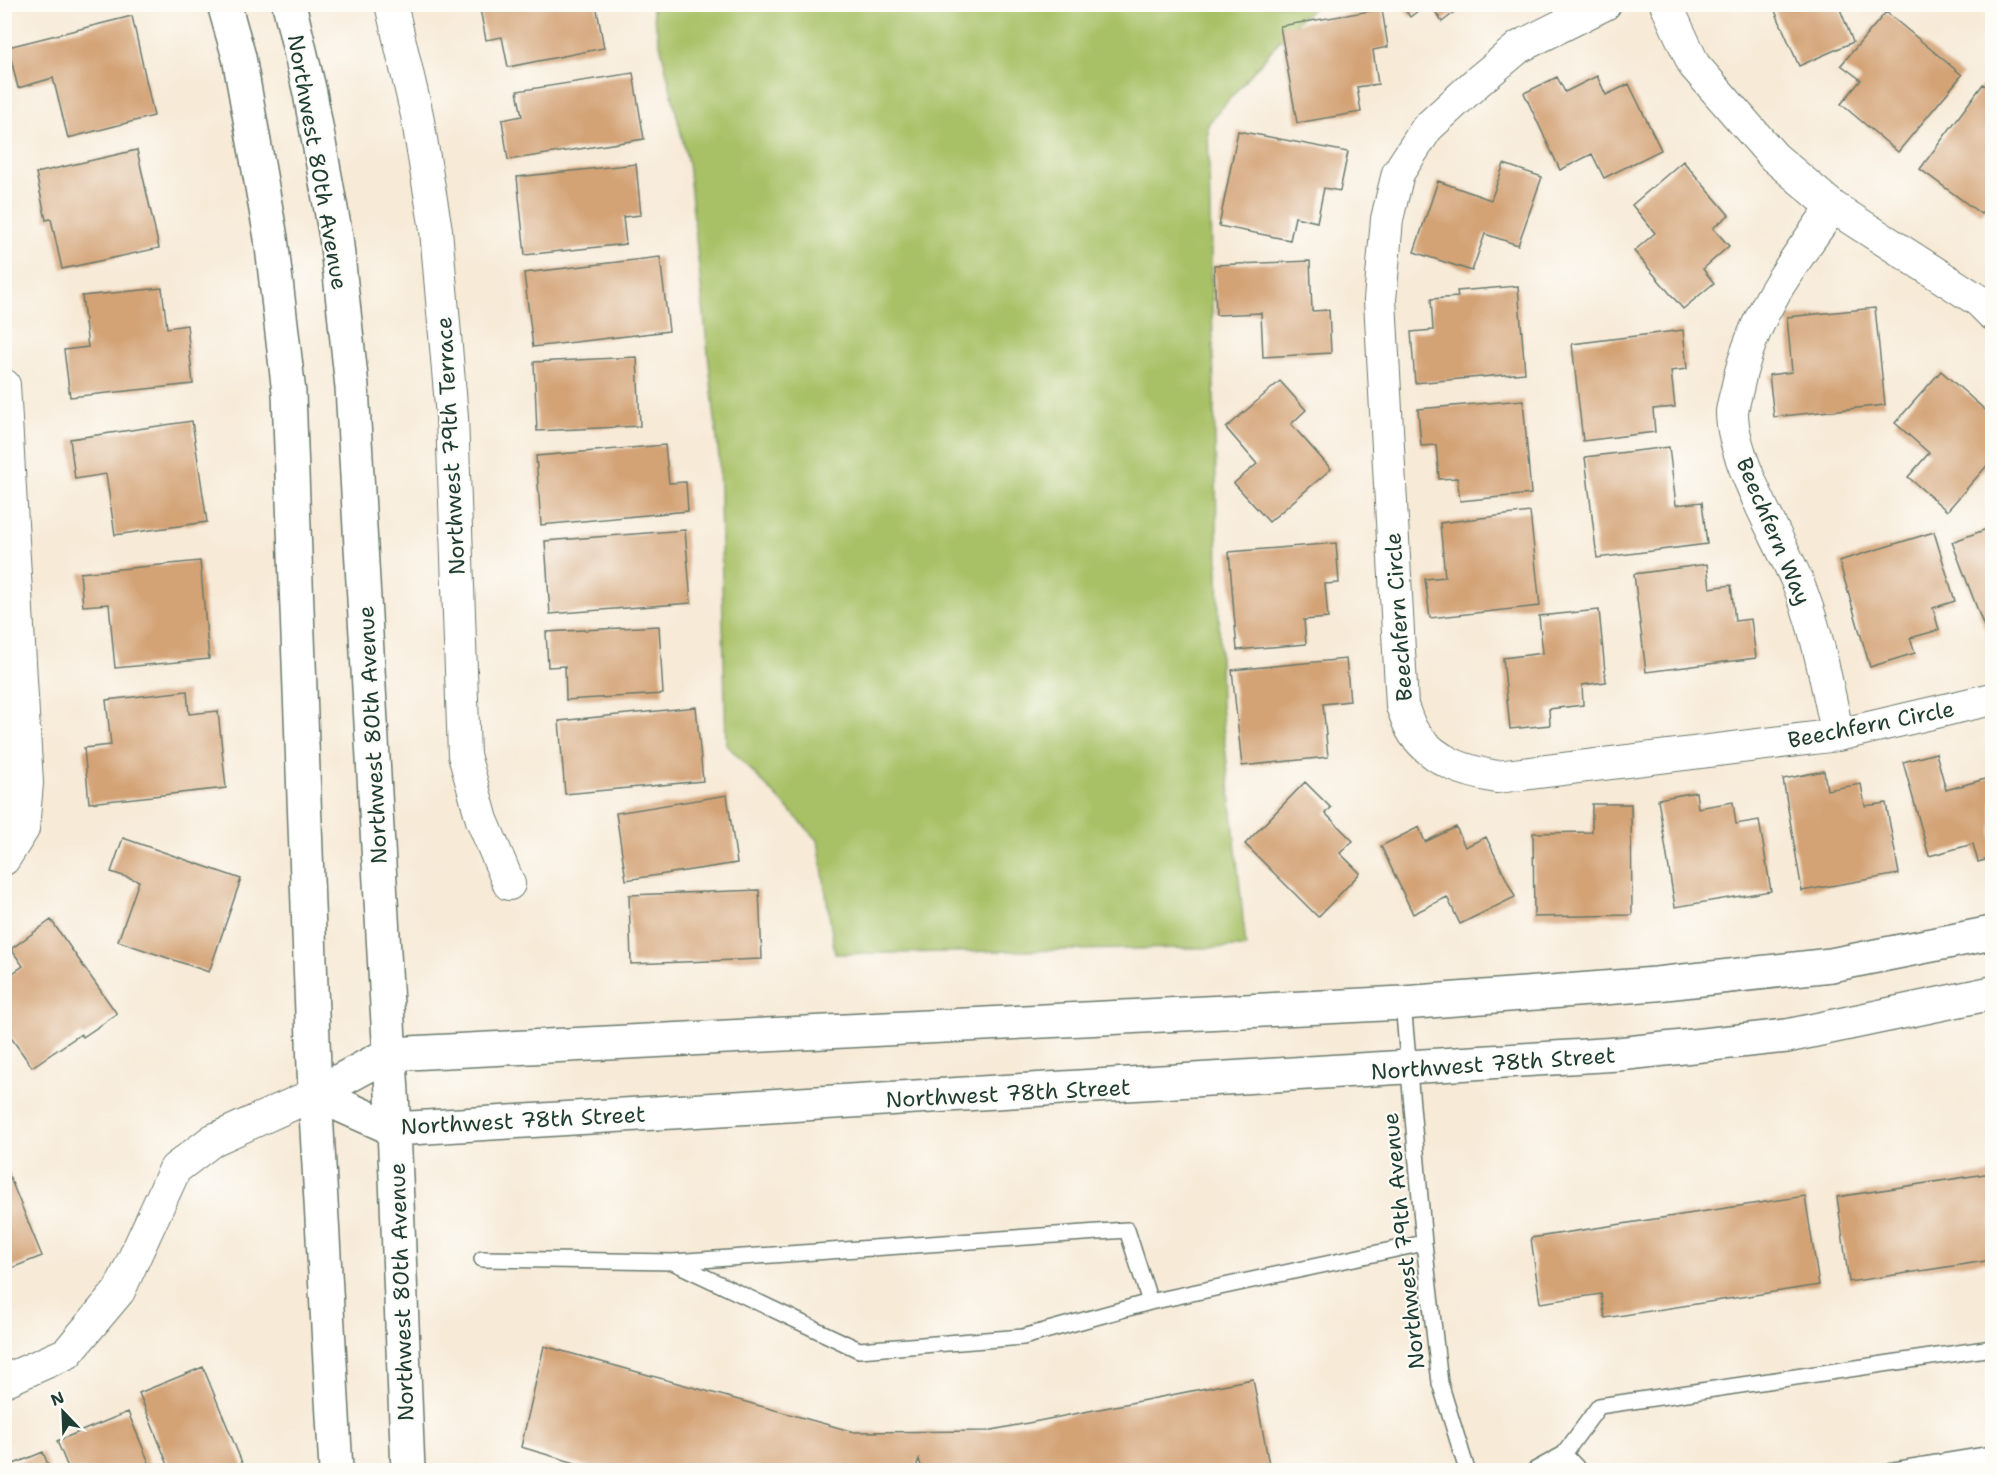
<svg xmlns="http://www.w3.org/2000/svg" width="1997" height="1475" viewBox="0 0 1997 1475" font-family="'Shantell Sans',sans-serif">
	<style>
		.green { fill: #a8c166; stroke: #647f4d; stroke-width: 1.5 }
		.building { fill: #d3a275 }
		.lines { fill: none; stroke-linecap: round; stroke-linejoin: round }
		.service-casing { stroke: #6b7a6d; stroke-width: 18 }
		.minor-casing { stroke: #6b7a6d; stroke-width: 34 }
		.tertiary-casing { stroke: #6b7a6d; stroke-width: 36 }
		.service { stroke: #fff; stroke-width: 15 }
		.minor { stroke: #fff; stroke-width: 32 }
		.tertiary { stroke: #fff; stroke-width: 33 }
		.labels { text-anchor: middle; stroke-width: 4.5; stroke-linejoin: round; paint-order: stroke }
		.street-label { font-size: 22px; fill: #1f3d34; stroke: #fdfcf7 }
	</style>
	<rect width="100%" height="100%" fill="#fdfcf7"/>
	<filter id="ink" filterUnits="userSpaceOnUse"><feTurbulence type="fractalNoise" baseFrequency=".0167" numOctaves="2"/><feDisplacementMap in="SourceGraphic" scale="12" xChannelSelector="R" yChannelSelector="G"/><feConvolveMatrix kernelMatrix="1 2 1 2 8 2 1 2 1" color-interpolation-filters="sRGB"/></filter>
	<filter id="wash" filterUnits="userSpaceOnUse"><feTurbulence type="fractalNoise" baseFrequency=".008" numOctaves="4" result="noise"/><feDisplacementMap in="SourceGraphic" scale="24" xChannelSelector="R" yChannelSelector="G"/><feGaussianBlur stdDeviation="1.35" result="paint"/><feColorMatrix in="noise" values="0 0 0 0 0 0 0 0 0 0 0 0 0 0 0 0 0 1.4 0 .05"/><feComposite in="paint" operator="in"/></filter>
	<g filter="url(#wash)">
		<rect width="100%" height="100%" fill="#f7ead7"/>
		<path class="green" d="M651,5H1318L1294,24L1208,124L1221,706L1246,947L835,954L818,840L726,744L719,458L688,163Z"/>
		<g id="blocks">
			<path class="building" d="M479,4H596L604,48L508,67L502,37L486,40Z
				M1401,4H1427L1410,17Z
				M1430,4H1465L1442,22Z
				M1772,4H1838L1853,42L1799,66Z
				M1382,9L1388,47L1373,50L1378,84L1357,87L1361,112L1297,123L1280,26Z
				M1886,12L1962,75L1898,152L1841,104L1861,80L1841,65Z
				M132,16L154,116L68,138L53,78L18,88L8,47Z
				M633,73L644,139L508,160L502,120L522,116L517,91Z
				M1597,76L1606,95L1629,84L1661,150L1604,178L1592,154L1560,170L1524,93L1557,77L1565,92Z
				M1983,84L1992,91V198L1981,214L1920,169Z
				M1238,131L1348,152L1340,191L1324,188L1317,222L1295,217L1290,240L1219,226Z
				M137,150L159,248L62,269L51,219L46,220L36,173Z
				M1683,161L1729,215L1713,228L1729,246L1703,269L1714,283L1683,309L1634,251L1655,233L1632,205Z
				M636,164L641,215L623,217L626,244L525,255L517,177Z
				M1504,164L1542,177L1518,245L1485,234L1472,271L1414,252L1438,181L1491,200Z
				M660,257L669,331L533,347L524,273Z
				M1310,261L1312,311L1329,310L1331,353L1263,357L1261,313L1216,315L1214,265Z
				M1518,286L1525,373L1415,383L1411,332L1433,330L1431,299L1458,297L1457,291Z
				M162,288L167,328L187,325L193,384L70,397L64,350L88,347L82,296Z
				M1875,308L1885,405L1774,417L1769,375L1792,372L1787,317Z
				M1683,330L1687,369L1671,371L1675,407L1653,409L1655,432L1583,441L1572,344Z
				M637,357L640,426L537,431L534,362Z
				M1941,371L1992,416V460L1947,511L1908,477L1929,453L1895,423Z
				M1280,381L1306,410L1291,424L1331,469L1269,522L1234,483L1257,464L1226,428Z
				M1523,400L1531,494L1460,501L1457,478L1439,479L1436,445L1421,446L1418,409Z
				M192,421L207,522L115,535L106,474L75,479L70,439Z
				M665,445L669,483L686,482L688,511L541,525L536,456Z
				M1669,447L1676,505L1702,502L1707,544L1597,558L1585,457Z
				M1530,512L1540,606L1430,618L1425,579L1445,577L1440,523Z
				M1992,527V648L1952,542Z
				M685,530L691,603L550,614L545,541Z
				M1934,532L1955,601L1933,608L1939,630L1910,638L1915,653L1870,667L1839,561Z
				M1336,543L1339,583L1325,584L1328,618L1304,620L1306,644L1237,650L1229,552Z
				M200,561L209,659L115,668L109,604L83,606L80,573Z
				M1707,564L1710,588L1731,585L1735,621L1751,619L1756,658L1646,672L1634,574Z
				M1599,610L1606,682L1582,685L1583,705L1549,709L1550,725L1510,729L1503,658L1543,653L1539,616Z
				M659,626L663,694L566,700L565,666L548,667L546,632Z
				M1346,659L1350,701L1323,704L1328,757L1242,766L1232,670Z
				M187,691L189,714L218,711L226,788L89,803L84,748L111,745L106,700Z
				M696,707L703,781L565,794L559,721Z
				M1936,753L1946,790L1992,777V858L1978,862L1973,844L1929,856L1903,762Z
				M1824,771L1827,790L1861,784L1865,806L1886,803L1899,874L1802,891L1783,779Z
				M1305,782L1331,808L1325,813L1353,841L1340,853L1360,873L1318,917L1245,844Z
				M1696,792L1698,808L1733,802L1736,824L1759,820L1771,891L1675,907L1658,799Z
				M727,795L737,863L626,880L616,813Z
				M1592,804H1631L1632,915L1534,917L1533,833L1592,832Z
				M1419,827L1425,842L1456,827L1465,847L1486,837L1515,897L1460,924L1447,897L1413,914L1381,846Z
				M123,838L241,879L209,972L118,941L139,881L111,872Z
				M759,890L762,959L631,964L629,895Z
				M51,920L117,1014L83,1037L81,1034L32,1067L4,1028V979L23,966L11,949Z
				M4,1163L42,1256L4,1271Z
				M1992,1173V1260L1849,1282L1837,1197Z
				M1805,1196L1819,1285L1605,1318L1601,1294L1540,1303L1531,1238Z
				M544,1346L854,1432L987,1431L1253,1379L1270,1470H922L919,1459L915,1470H599L521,1447Z
				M203,1367L245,1470H170L139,1393Z
				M128,1412L152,1470H69L57,1441Z
				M43,1452L50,1470H4V1468Z"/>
		</g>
	</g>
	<g filter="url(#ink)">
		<use href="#blocks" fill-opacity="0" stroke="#6b7a6d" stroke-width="1.5"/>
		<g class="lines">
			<g class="service-casing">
				<path id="service" d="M1403,1003L1424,1243L1440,1383L1467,1470
					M482,1259L673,1262L1127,1230L1150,1302
					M673,1262L859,1350L1023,1337L1150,1302L1424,1243
					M1564,1454L1579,1470
					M1535,1470L1564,1454L1599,1406L1992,1348
					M1894,1470L1992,1454"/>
			</g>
			<g class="minor-casing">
				<path id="minor" d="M391,4L417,115L436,230L452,417L464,755L482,820L509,884
					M1605,4L1519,47L1476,83L1427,128L1398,173L1387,219L1380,300L1402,706C1406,715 1409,728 1416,736C1438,763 1464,771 1497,777L1838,735L1992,699
					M1666,4L1694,65L1774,157L1833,207L1979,301L1992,314
					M1833,207C1792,263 1752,316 1738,385C1736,394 1733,404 1732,412C1732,460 1778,536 1797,581C1818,630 1826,683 1838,735
					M4,385L27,783L23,829L4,859
					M4,1381L67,1353L119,1291L175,1169L213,1140L315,1094"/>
			</g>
			<g class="tertiary-casing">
				<path id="tertiary" d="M224,4L239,57L271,238L289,393L315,1094L336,1470
					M289,4L310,93L336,237L352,387L394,1129L408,1470
					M315,1094L389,1054L1403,1003L1656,984L1831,965L1992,933
					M315,1094L394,1129L1618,1054L1787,1036L1992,993"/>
			</g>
			<use href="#service" class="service"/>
			<use href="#minor" class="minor"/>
			<use href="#tertiary" class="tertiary"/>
		</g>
	</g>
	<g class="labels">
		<g class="street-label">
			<text transform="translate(318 162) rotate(80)" y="8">Northwest 80th Avenue</text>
			<text transform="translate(450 446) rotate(-93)" y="8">Northwest 79th Terrace</text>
			<text transform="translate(1774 531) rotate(67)" y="8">Beechfern Way</text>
			<text transform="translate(1398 617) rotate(-94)" y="8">Beechfern Circle</text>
			<text transform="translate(1871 724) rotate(-11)" y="8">Beechfern Circle</text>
			<text transform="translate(372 735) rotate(-93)" y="8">Northwest 80th Avenue</text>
			<text transform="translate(1493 1063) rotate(-4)" y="8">Northwest 78th Street</text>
			<text transform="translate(1008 1093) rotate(-3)" y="8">Northwest 78th Street</text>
			<text transform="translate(523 1120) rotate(-3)" y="8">Northwest 78th Street</text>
			<text transform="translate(1403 1241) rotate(-96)" y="8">Northwest 79th Avenue</text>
			<text transform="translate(401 1292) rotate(-92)" y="8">Northwest 80th Avenue</text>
		</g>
	</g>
	<rect width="1997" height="1475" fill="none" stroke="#fdfcf7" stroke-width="24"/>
	<g transform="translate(63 1412) rotate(337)" stroke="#fdfcf7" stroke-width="4.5" paint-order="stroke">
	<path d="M0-4.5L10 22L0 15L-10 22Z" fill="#1f3d34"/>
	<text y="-9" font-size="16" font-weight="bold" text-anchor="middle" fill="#1f3d34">N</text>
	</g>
</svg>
